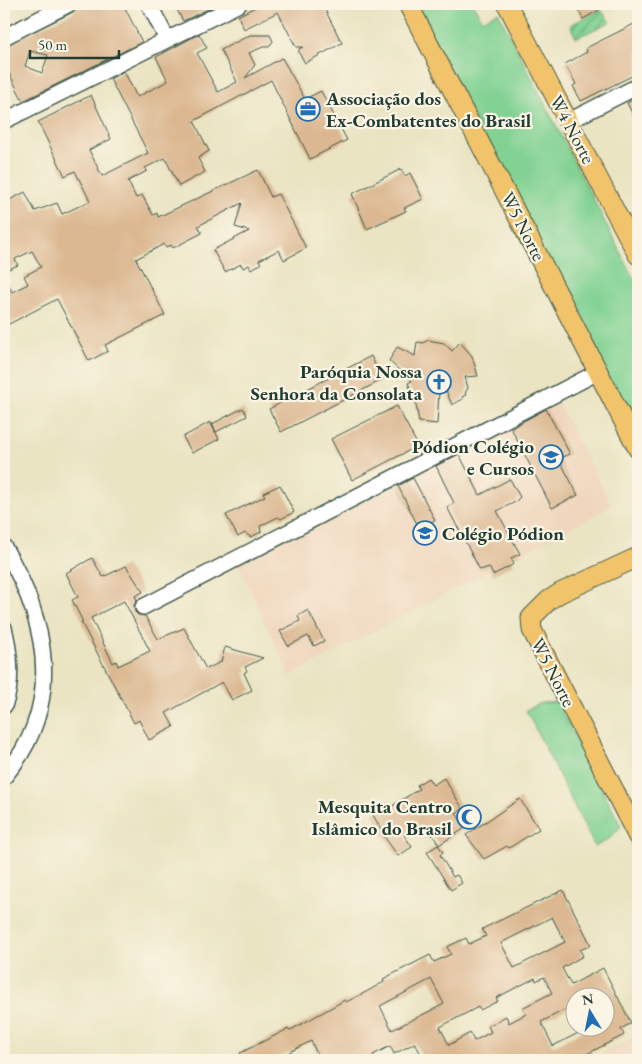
<svg xmlns="http://www.w3.org/2000/svg" width="642" height="1064" viewBox="0 0 642 1064" font-family="'EB Garamond',serif">
	<style>
		.built { fill: #efd6bc }
		.green { fill: #81d293; stroke: #508864 }
		.garden { fill: url(#garden-furrows); stroke: #508864 }
		.building { fill: #dbb891; fill-rule: evenodd }
		.lines { fill: none; stroke-linecap: round; stroke-linejoin: round }
		.minor-casing { stroke: #3d5649; stroke-width: 18 }
		.major-casing { stroke: #3d5649; stroke-width: 21 }
		.minor { stroke: #fff; stroke-width: 15 }
		.major { stroke: #f1c36a; stroke-width: 19 }
		.labels { text-anchor: middle; stroke-width: 4.5; stroke-linejoin: round; paint-order: stroke }
		.poi-label { font-size: 19px; font-weight: bold; fill: #1f3d34; stroke: #fcf5e5; text-anchor: end }
		.street-label { font-size: 19px; fill: #1f3d34; stroke: #fcf5e5 }
	</style>
	<defs>
		<pattern id="garden-furrows" width="10" height="10" patternUnits="userSpaceOnUse" patternTransform="scale(1.25)"><rect width="10" height="10" fill="#81d293"/><path d="M-1 1l2-2M0 10L10 0M9 11l2-2" fill="none" stroke="#69ac79"/></pattern>
	</defs>
	<rect width="100%" height="100%" fill="#fcf5e5"/>
	<filter id="ink" filterUnits="userSpaceOnUse"><feTurbulence type="fractalNoise" baseFrequency=".02" numOctaves="2"/><feDisplacementMap in="SourceGraphic" scale="10" xChannelSelector="R" yChannelSelector="G"/><feConvolveMatrix kernelMatrix="1 2 1 2 8 2 1 2 1" color-interpolation-filters="sRGB"/></filter>
	<filter id="wash" filterUnits="userSpaceOnUse"><feTurbulence type="fractalNoise" baseFrequency=".0096" numOctaves="4" result="noise"/><feDisplacementMap in="SourceGraphic" scale="20" xChannelSelector="R" yChannelSelector="G"/><feGaussianBlur stdDeviation="1.12" result="paint"/><feColorMatrix in="noise" values="0 0 0 0 0 0 0 0 0 0 0 0 0 0 0 0 0 1.4 0 .05"/><feComposite in="paint" operator="in"/></filter>
	<g filter="url(#wash)">
		<rect width="100%" height="100%" fill="#eae4c3"/>
		<path class="built" d="M554,396L612,506L290,676L236,560Z
			M638,1035V1060H590Z"/>
		<path class="green" d="M416,4H473L482,20L498,12L638,287V441Z
			M557,702L621,826L610,838L595,847L526,710L541,703Z"/>
		<path class="garden" d="M601,10L610,22L576,38L570,25Z"/>
		<g id="blocks">
			<path class="building" d="M78,4H123L142,42L23,101L6,67L4,68V46L73,12ZM30,51L48,55L42,73L25,66Z
				M174,4H211L210,8L183,21Z
				M261,4H322L342,43L305,63L299,53V49L303,47H296L278,12L244,29L238,16Z
				M575,4H595L599,10L583,19Z
				M638,22V73L581,101L573,86L576,84L565,64L587,52L586,48Z
				M199,34L207,48L197,53L218,92L237,82L221,50L250,35H270L273,41L269,47H263L249,53L255,65L245,78L282,58L305,99L321,91L347,140L310,159L271,80L194,121L209,151L198,158L205,172L179,186L165,158L145,168L147,171L128,181L136,198L142,195L153,215L157,213L158,217L258,170L271,197L278,194L306,248L284,260L279,250L259,260L261,264L251,269L249,265L243,268L241,264L225,272L213,250L249,231L235,227L242,203L198,226L202,233L173,248L171,245L166,247L164,244L136,259L165,315L105,345L108,351L89,361L57,299L7,325L4,318V276L12,292L28,284L24,276L41,267L32,251L15,259L18,265L4,271V203L25,192L35,211L57,203L62,214L90,201L75,171L65,176L38,122L91,95L111,139L89,150L102,176L148,153L110,79L124,71L137,97L168,81L156,57Z
				M638,97V125L627,103Z
				M401,169L405,176L410,173L423,199L404,208L406,211L367,229L352,194Z
				M428,340L444,343L452,351L460,342L472,356L478,376L465,377L468,388L465,393L466,395L462,397L463,399L452,405L440,376L437,424L419,422L415,399L408,383L412,381L389,361L397,347L415,356L417,342L423,343Z
				M371,356L382,380L281,432L269,409Z
				M397,406L418,446L352,480L331,439Z
				M243,408L247,416L216,432L212,424Z
				M546,409L570,454L559,459L578,495L552,508L511,428Z
				M210,422L219,439L192,453L183,437Z
				M459,454L480,495L510,479L520,497L515,502L497,511L520,554L511,558L514,564L493,575L489,567L480,570L447,507L454,503L436,466Z
				M413,478L435,520L419,528L398,486Z
				M280,485L294,512L281,519L278,517L260,526L261,532L251,537L245,533L238,537L226,515L265,496L263,493Z
				M92,558L103,577L126,566L143,592L135,596L137,600L134,606L135,612L138,615L145,616L158,639L184,628L206,669L221,662L225,647L263,658L245,667L247,671L244,673L252,690L232,700L222,682L166,713L174,727L149,740L139,720L134,723L81,622H83L72,600L78,597L66,573ZM124,601L150,651L118,666L116,661L113,663L91,618Z
				M308,610L324,641L314,646L308,636L288,646L280,631L300,621L298,616Z
				M428,778L433,785L444,778L463,809L456,813L465,828L439,845L427,826L423,829L421,825L404,835L412,847L398,856L381,832L382,831L372,813L387,804L389,808L419,789L417,785Z
				M520,799L539,829L509,848L507,846L484,859L466,835Z
				M438,845L443,852L440,855L453,877L457,875L462,883L451,890L427,852Z
				M563,890L591,945L580,950L583,956L562,968L571,985L603,968L631,1023L621,1029L624,1035L575,1060H424L415,1043L394,1054L390,1046L373,1055L376,1060H320L311,1041L274,1060H244L240,1053L288,1029L289,1031L345,1000L346,1002L366,992L384,982L383,979L430,955L434,962L451,954L447,947L466,938L469,944L486,936L482,929ZM552,917L565,942L514,968L501,943ZM544,977L552,993L522,1008L526,1014L509,1023L506,1016L488,1026L491,1032L474,1041L470,1033L449,1045L440,1027L478,1007L480,1010L498,1001L496,998L535,978L536,981ZM431,979L444,1004L392,1030L380,1006ZM574,996H604V1026H592L553,1046L541,1022L574,1005Z"/>
		</g>
	</g>
	<g filter="url(#ink)">
		<use href="#blocks" fill-opacity="0" stroke="#3d5649" stroke-width="1"/>
		<g class="lines">
			<g class="minor-casing">
				<path id="minor" d="M149,4L167,39
					M4,37L69,4
					M4,121L239,4
					M569,121L638,86
					M4,547C48,622 65,705 4,777
					M143,607L598,372
					M4,628C10,651 13,684 4,706"/>
			</g>
			<g class="major-casing">
				<path id="major" d="M408,4L638,449
					M507,4L638,255
					M638,557L560,593L549,600L531,618L532,630L638,837"/>
			</g>
			<use href="#minor" class="minor"/>
			<use href="#major" class="major"/>
		</g>
	</g>
	<defs>
		<g id="office-ring" transform="scale(1.25)"><circle r="9.5" fill="#fcf5e5" stroke="#1f6fb2" stroke-width="1.5"/><path d="M-6-3h4V-5.5h4V-3h4V5H-6ZM-1-4.5V-3h2v-1.5ZM-6 0V1H6V0Z" fill="#1f6fb2"/></g>
		<g id="church-ring" transform="scale(1.25)"><circle r="9.5" fill="#fcf5e5" stroke="#1f6fb2" stroke-width="1.5"/><path d="M-1.2-6h2.4v3.5h3.3v2.4h-3.3V6h-2.4V-.1h-3.3v-2.4h3.3Z" fill="#1f6fb2"/></g>
		<g id="school-ring" transform="scale(1.25)"><circle r="9.5" fill="#fcf5e5" stroke="#1f6fb2" stroke-width="1.5"/><path d="M0-5L7-2L0 1L-7-2ZM-4 1L0 2.5L4 1V4Q0 6-4 4Z" fill="#1f6fb2"/></g>
		<g id="mosque-ring" transform="scale(1.25)"><circle r="9.5" fill="#fcf5e5" stroke="#1f6fb2" stroke-width="1.5"/><path d="M3.5-4.9A6 6 0 1 0 3.5 4.9A5 5 0 1 1 3.5-4.9Z" fill="#1f6fb2"/></g>
	</defs>
	<g fill-rule="evenodd">
		<use href="#office-ring" x="308" y="109"/>
		<use href="#church-ring" x="439" y="382"/>
		<use href="#school-ring" x="551" y="457"/>
		<use href="#school-ring" x="425" y="533"/>
		<use href="#mosque-ring" x="469" y="817"/>
	</g>
	<g class="labels">
		<g class="poi-label">
			<text x="326" y="105" text-anchor="start">Associação dos<tspan x="326" dy="22">Ex-Combatentes do Brasil</tspan></text>
			<text x="422" y="378">Paróquia Nossa<tspan x="422" dy="22">Senhora da Consolata</tspan></text>
			<text x="534" y="453">Pódion Colégio<tspan x="534" dy="22">e Cursos</tspan></text>
			<text x="442" y="540" text-anchor="start">Colégio Pódion</text>
			<text x="452" y="813">Mesquita Centro<tspan x="452" dy="22">Islâmico do Brasil</tspan></text>
		</g>
		<g class="street-label">
			<text transform="translate(573 129) rotate(62)" y="7">W4 Norte</text>
			<text transform="translate(524 226) rotate(63)" y="7">W5 Norte</text>
			<text transform="translate(554 672) rotate(63)" y="7">W5 Norte</text>
		</g>
	</g>
	<rect width="642" height="1064" fill="none" stroke="#fcf5e5" stroke-width="20"/>
	<g transform="translate(590 1012) rotate(350)"><circle r="24" fill="#fcf5e5" stroke="#a4ab9e"/>
	<path d="M0-4L9 19L0 12L-9 19Z" fill="#1f6fb2"/>
	<text y="-8" font-size="14" font-weight="bold" text-anchor="middle" fill="#1f3d34">N</text>
	</g>
	<path d="M30 50v8h89v-8" fill="none" stroke="#1f3d34" stroke-width="2.5"/>
	<text x="38" y="50" font-size="15" fill="#1f3d34" stroke="#fcf5e5" stroke-width="4" paint-order="stroke">50 m</text>
</svg>
